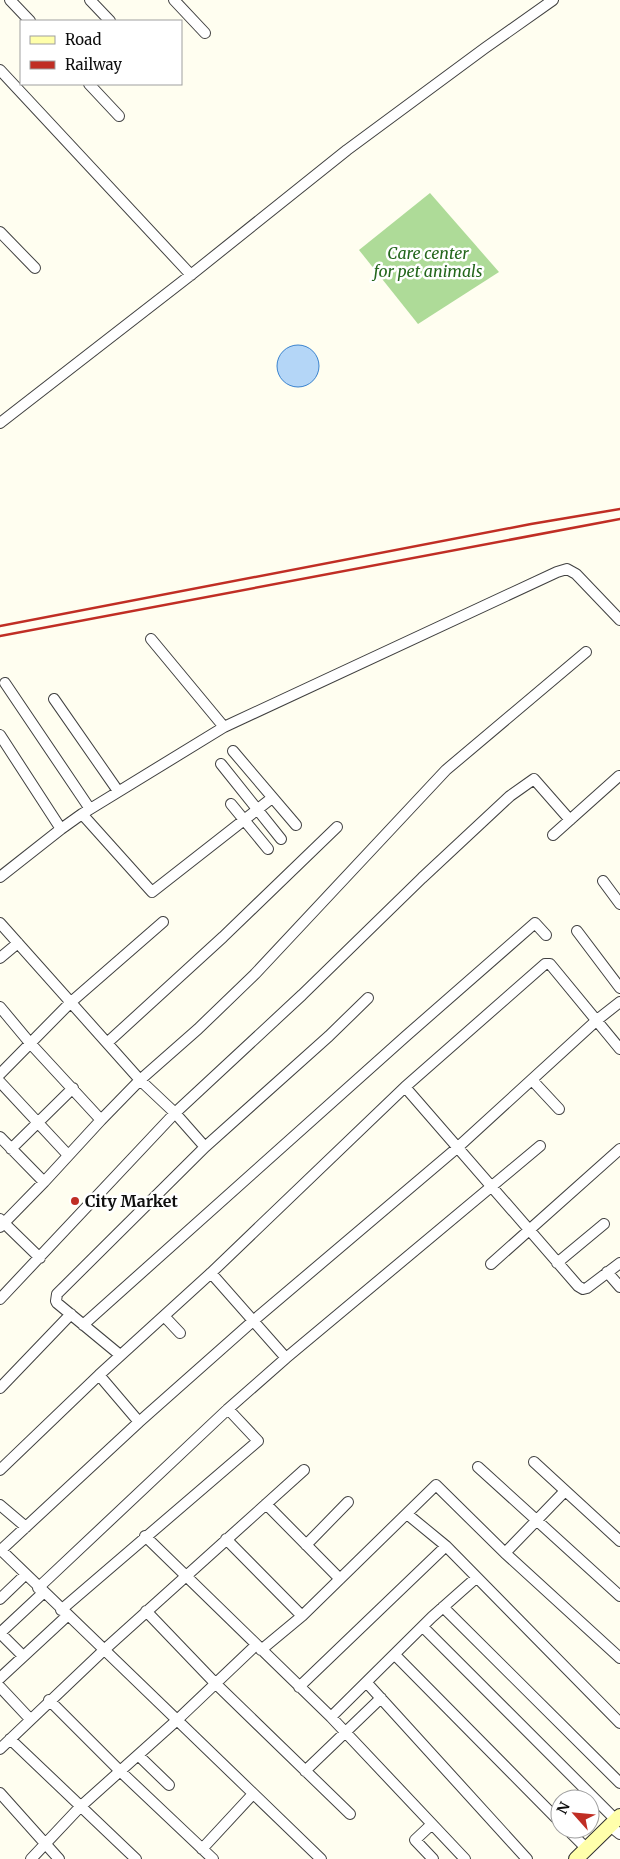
<svg xmlns="http://www.w3.org/2000/svg" width="620" height="1859" viewBox="0 0 620 1859" font-family="Merriweather,serif">
	<style>
		.forest { fill: #aedb98 }
		.water { fill: #b4d6f7; stroke: #3a83cf }
		.lines { fill: none; stroke-linecap: round; stroke-linejoin: round }
		.street-casing { stroke: #414141; stroke-width: 12 }
		.secondary-casing { stroke: #303030; stroke-width: 16 }
		.street { stroke: #fff; stroke-width: 10 }
		.secondary { stroke: #ffffab; stroke-width: 14 }
		.rail { stroke: #c02e24; stroke-width: 2.5 }
		.poi-dot { fill: #c02e24; stroke: #fff; stroke-width: 2 }
		.labels { text-anchor: middle; stroke-width: 5; stroke-linejoin: round; paint-order: stroke }
		.park-label { font-size: 16px; font-style: italic; fill: #24671d; stroke: #fff }
		.poi-label { font-size: 16px; font-weight: bold; fill: #0e0e0e; stroke: #fff; text-anchor: start }
	</style>
	<rect width="100%" height="100%" fill="#fffef0"/>
	<path class="forest" d="M430,193L499,272L418,324L359,250Z"/>
	<path class="water" d="M277 366a21 21 0 1 1 42 0a21 21 0 1 1-42 0Z"/>
	<g class="lines">
		<g class="street-casing">
			<path id="street" d="M10,0L30,21
				M90,0L110,21
				M174,0L205,33
				M0,70L191,275
				M89,84L119,116
				M0,232L35,268
				M0,423L192,274L347,150L485,48L553,0
				M151,639L224,727
				M5,683L90,809
				M54,699L118,791
				M0,735L61,829
				M233,751L296,825
				M221,764L281,839
				M231,804L268,849
				M82,814L224,727L557,572L567,569L576,574L620,620
				M553,835L619,776
				M0,877L61,829L82,814L152,892L272,798
				M603,881L620,904
				M0,923L140,1080L175,1113L205,1147
				M577,931L620,988
				M0,958L18,943
				M0,1007L30,1043L101,1120
				M107,1043L223,937L337,827
				M0,1074L70,1003L163,922
				M532,1080L559,1109
				M0,1082L68,1155
				M405,1087L578,1286L583,1289L587,1288L620,1263
				M0,1137L44,1182
				M11,1149L73,1088
				M0,1219L40,1258
				M0,1227L44,1182L101,1120L140,1080L198,1029L255,974L446,770L586,652
				M557,1263L604,1224
				M491,1264L620,1149
				M607,1272L620,1287
				M211,1273L286,1358L540,1146
				M0,1299L175,1113L302,995L422,878L510,796L534,779L570,820
				M164,1316L180,1333
				M83,1325L406,1036L535,923L546,935
				M120,1355L57,1303L56,1301L57,1294L205,1147L329,1036L368,998
				M99,1375L139,1422
				M0,1388L71,1314
				M534,1462L620,1541
				M478,1467L620,1596
				M0,1470L99,1375L211,1273L405,1087L545,964H550L620,1049
				M266,1504L340,1579
				M0,1505L26,1527
				M407,1514L446,1546L620,1723
				M145,1536L331,1717L465,1859
				M226,1539L302,1616
				M306,1545L348,1502
				M0,1549L321,1859
				M1,1550L139,1422L253,1321L457,1148L597,1020L620,1002
				M505,1553L565,1491
				M38,1588L228,1409L286,1358
				M0,1599L25,1575
				M443,1607L620,1783
				M61,1610L258,1441L228,1409
				M146,1611L215,1683L350,1814
				M423,1627L616,1820
				M0,1633L43,1593
				M0,1633L23,1656
				M261,1650L302,1616L436,1485L505,1553L620,1658
				M395,1655L560,1822
				M0,1678L67,1616
				M367,1683L527,1859
				M0,1687L30,1719
				M299,1687L446,1546
				M49,1700L120,1771L213,1859
				M331,1717L432,1617L476,1578
				M10,1739L136,1859
				M0,1749L104,1650L304,1470
				M138,1755L169,1785
				M305,1771L381,1698
				M0,1793L59,1859
				M432,1824L415,1840L433,1859
				M610,1826L620,1834
				M567,1829L587,1849
				M202,1849L253,1794
				M31,1859L80,1807L176,1721L256,1645"/>
		</g>
		<g class="secondary-casing">
			<path id="secondary" d="M576,1859L620,1816"/>
		</g>
		<use href="#street" class="street"/>
		<use href="#secondary" class="secondary"/>
		<path class="rail" d="M0,626L531,524L620,509
			M0,636L620,519"/>
	</g>
	<circle class="poi-dot" cx="75" cy="1201" r="5"/>
	<g class="labels">
		<g class="park-label">
			<text x="428" y="259">Care center<tspan x="428" dy="18">for pet animals</tspan></text>
		</g>
		<g class="poi-label">
			<text x="85" y="1207">City Market</text>
		</g>
	</g>
	<rect x="20" y="20" width="162" height="65" fill="#ffffff" stroke="#9f9f9f"/>
	<rect x="30" y="36" width="25" height="8" fill="#ffffab" stroke="#9f9f9f"/>
	<text x="65" y="45" font-size="15" fill="#0e0e0e">Road</text>
	<rect x="30" y="61" width="25" height="8" fill="#c02e24" stroke="#9f9f9f"/>
	<text x="65" y="70" font-size="15" fill="#0e0e0e">Railway</text>
	<g transform="translate(575 1814) rotate(297)"><circle r="24" fill="#ffffff" stroke="#9f9f9f"/>
	<path d="M0-4L9 19L0 12L-9 19Z" fill="#c02e24"/>
	<text y="-8" font-size="14" font-weight="bold" text-anchor="middle" fill="#0e0e0e">N</text>
	</g>
</svg>
